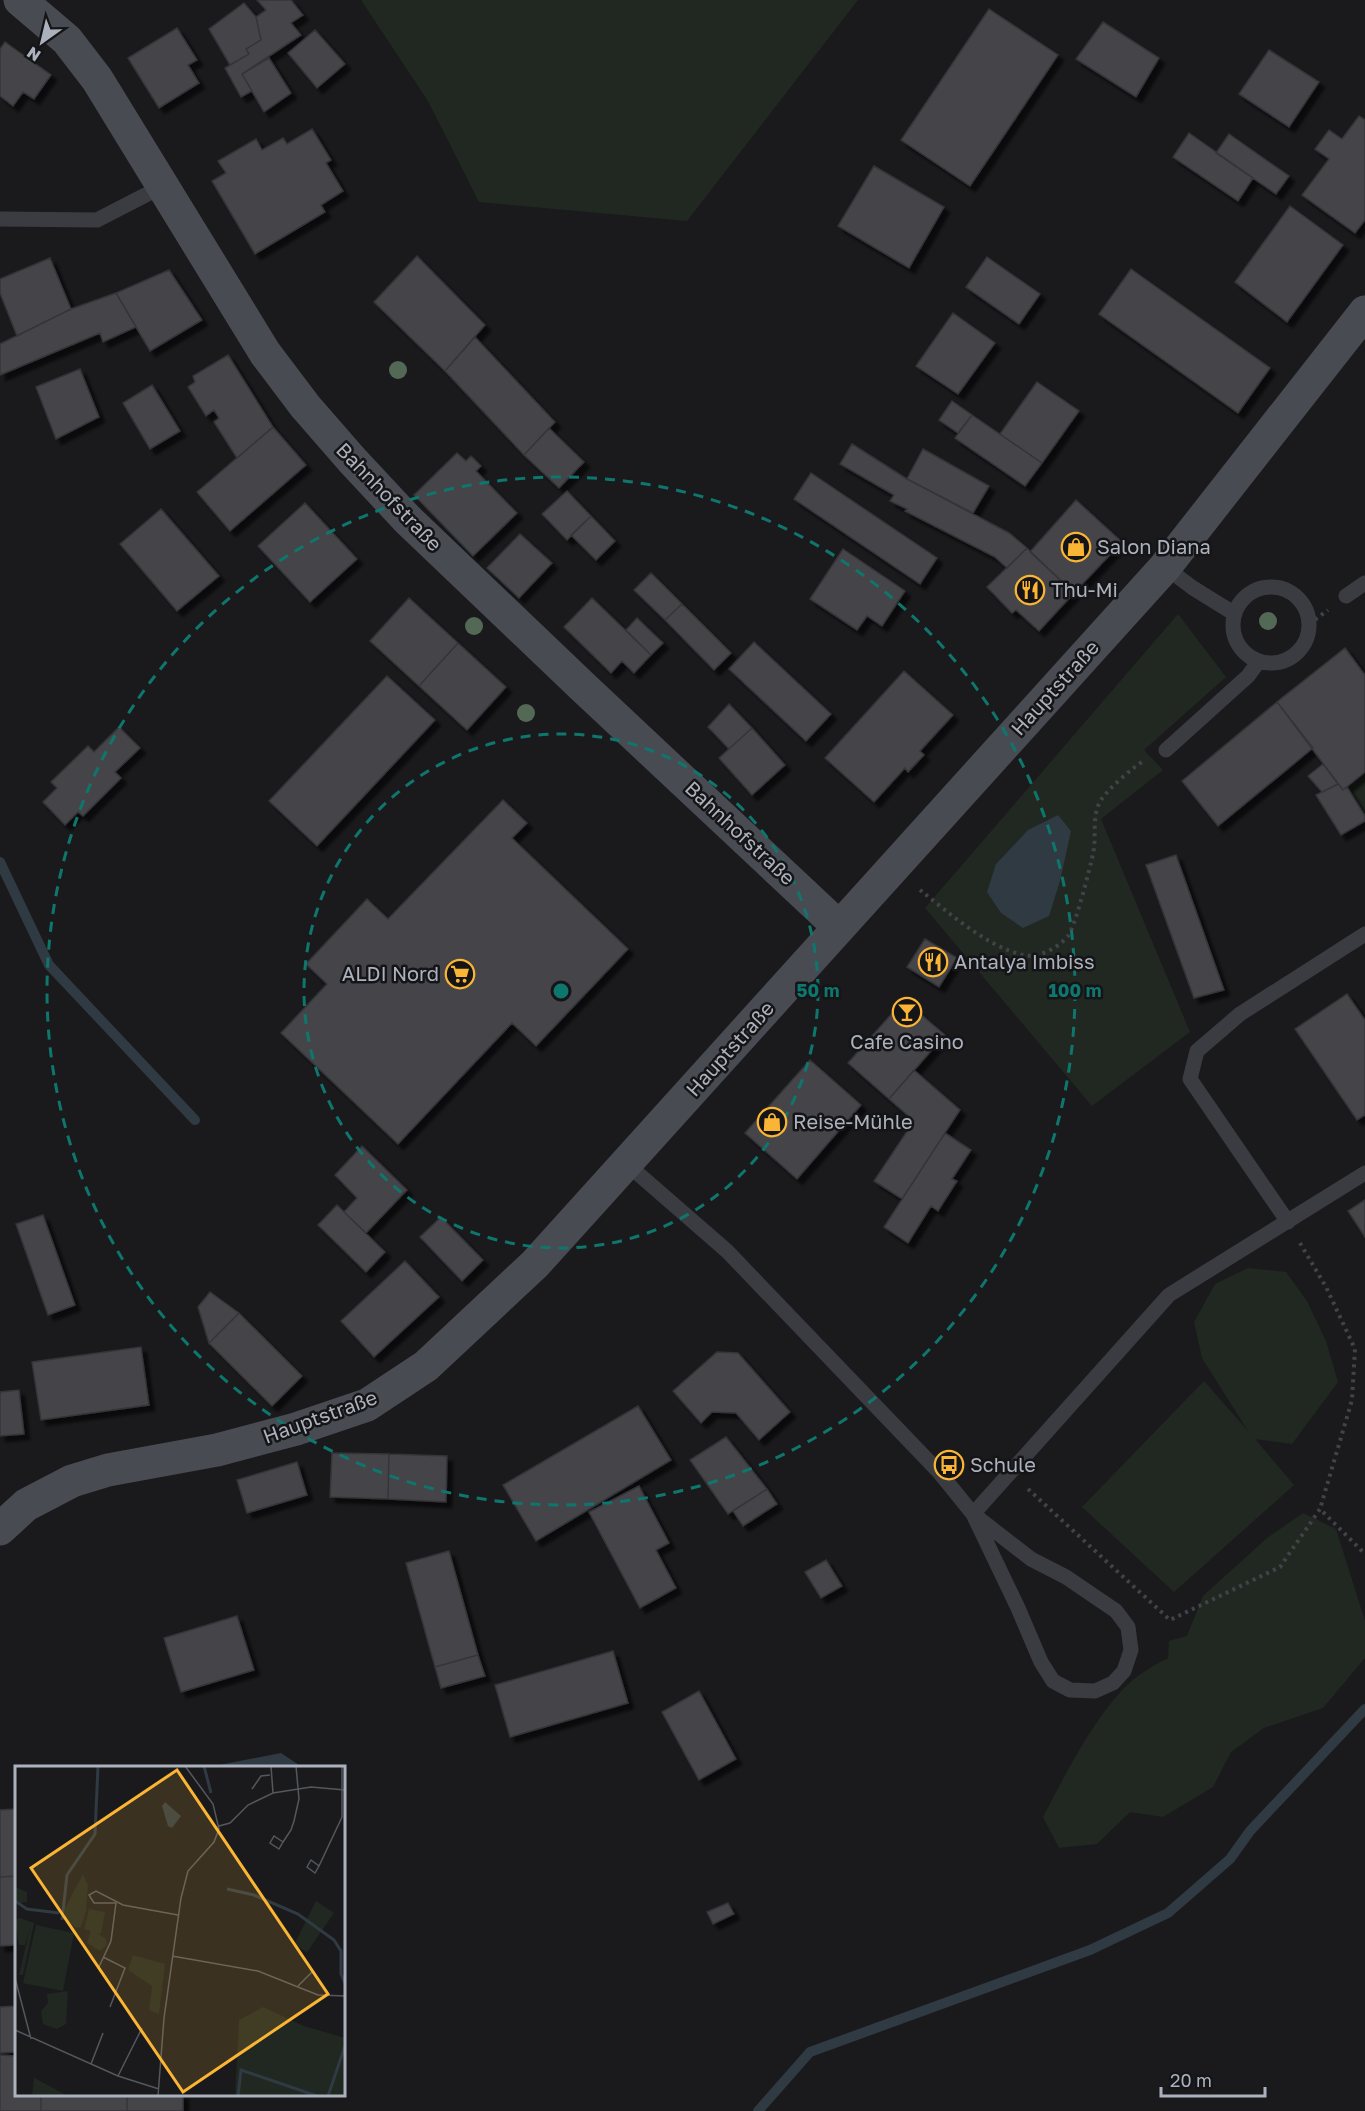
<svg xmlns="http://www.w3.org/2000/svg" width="1365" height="2111" viewBox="0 0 1365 2111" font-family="'Golos Text',sans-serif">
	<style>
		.green { fill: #202821 }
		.water { fill: #2f3a42 }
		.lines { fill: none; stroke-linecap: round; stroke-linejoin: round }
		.stream { stroke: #2f3a42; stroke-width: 10 }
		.building { fill: #44454a; stroke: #343439; stroke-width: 1.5; filter: url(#shadow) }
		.path { stroke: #414349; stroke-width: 4; stroke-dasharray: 3 4.5; stroke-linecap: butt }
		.lane { stroke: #3b3c42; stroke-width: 15 }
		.secondary { stroke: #494b52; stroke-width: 33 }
		.tree { fill: #546856 }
		.ring { fill: none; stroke: #0f766e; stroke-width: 3; stroke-dasharray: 10 8 }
		.labels { text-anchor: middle; stroke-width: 5; stroke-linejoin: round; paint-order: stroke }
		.street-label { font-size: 20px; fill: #acb2bd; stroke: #151518 }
		.poi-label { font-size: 20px; fill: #acb2bd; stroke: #151518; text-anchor: start }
		.inset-river { fill: none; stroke: #2f3a42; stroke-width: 3 }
		.inset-road { fill: none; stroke: #54575d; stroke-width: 1.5 }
		.view { fill: #fbb534; fill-opacity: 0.15; stroke: #fbb534; stroke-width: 3 }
		.inset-edge { fill: none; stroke: #acb2bd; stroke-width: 3 }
		.centre { fill: #0f766e; stroke: #151518; stroke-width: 3 }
		.ring-label { font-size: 18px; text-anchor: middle; font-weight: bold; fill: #0f766e; stroke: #151518; stroke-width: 5; stroke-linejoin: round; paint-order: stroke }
	</style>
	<defs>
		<filter id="shadow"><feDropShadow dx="5.5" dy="5.5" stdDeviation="1.5" flood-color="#0009"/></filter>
	</defs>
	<rect width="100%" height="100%" fill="#1a1a1d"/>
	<path class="green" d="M361,0H858L687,221L479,202L428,101Z
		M1178,614L1226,677L1144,750L1163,770L1101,819L1190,1032L1092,1106L925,908Z
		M1365,773V816L1347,788Z
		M1248,1268L1286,1272L1307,1301L1326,1341L1338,1382L1292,1444L1255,1439L1294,1485L1174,1592L1082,1507L1204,1381L1248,1431L1202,1358L1194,1322L1215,1284Z
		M1303,1513L1336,1529L1365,1621V1658L1323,1708L1264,1728L1231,1752L1213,1787L1163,1817L1130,1812L1097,1844L1059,1848L1043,1817C1066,1773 1089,1727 1122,1690C1134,1677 1152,1666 1168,1658L1169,1641L1187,1636L1203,1596L1267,1538Z"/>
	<path class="water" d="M1058,815L1071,831L1060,881L1049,916L1023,928L1001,913L987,892L996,864L1028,830Z
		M281,1753L302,1767H215L219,1765Z"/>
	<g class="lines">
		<path class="stream" d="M0,862L49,965L195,1120
			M758,2111L810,2052L1090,1950L1168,1913L1230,1859L1250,1831L1365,1709"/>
	</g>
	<path class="building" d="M257,0H291L303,15L291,23L301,35L242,74L252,91L241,97L225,68L249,54L246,49L261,40L256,17L266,10Z
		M244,3L256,17L261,40L246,49L249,54L230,65L209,29Z
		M989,9L1058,55L970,186L901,140Z
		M1103,22L1159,58L1136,97L1076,59Z
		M177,28L197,60L188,65L199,83L159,108L128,58Z
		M315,30L345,64L317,88L288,53Z
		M5,42L51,75L34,99L23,92L13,106L0,96V49Z
		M1269,50L1319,82L1289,127L1239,94Z
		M269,58L291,93L264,112L242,74Z
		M1359,116L1365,120V220L1355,233L1302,195L1329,159L1315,149L1329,130L1342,139Z
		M312,129L331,160L326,163L343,191L321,205L325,212L255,254L212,181L226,173L218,161L256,139L262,150L283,138L287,144Z
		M1189,133L1253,178L1238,201L1173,157Z
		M1229,134L1289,176L1276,194L1216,153Z
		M874,166L944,207L909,268L838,226Z
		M1290,206L1343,245L1287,322L1235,282Z
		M417,256L485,325L445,371L374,302Z
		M987,257L1040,294L1019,324L966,287Z
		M50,258L71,309L17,336L0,293V279Z
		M1131,269L1270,368L1238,413L1099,314Z
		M169,270L202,320L150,351L116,293Z
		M116,293L136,327L103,342L100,333L0,375V344L71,309Z
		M953,313L995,343L958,394L916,366Z
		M475,337L555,422L524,455L445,371Z
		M228,355L273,427L237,458L214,422L219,418L214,410L206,416L188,387L195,382L193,376Z
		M80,369L99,417L56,439L36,387Z
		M1037,382L1079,411L1042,463L1000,434Z
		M152,385L180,431L150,449L123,403Z
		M952,401L972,415L958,433L939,420Z
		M972,415L1042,463L1025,486L955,438Z
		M273,427L306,465L230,531L197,492Z
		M549,428L584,462L559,488L524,455Z
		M852,444L907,479L1009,533L1027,548L1007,568L995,557L905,511L907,509L890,501L894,495L840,464Z
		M923,449L989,486L973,513L907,479Z
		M457,453L466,461L471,456L481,466L476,471L517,513L473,556L414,495Z
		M811,473L937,558L920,584L794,499Z
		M567,491L591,516L567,540L542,514Z
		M1076,500L1122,542L1074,593L1030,552Z
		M305,503L357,559L310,602L258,546Z
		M161,509L219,576L177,611L120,544Z
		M591,516L615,541L596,560L571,535Z
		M520,534L552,563L519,598L487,568Z
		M1027,548L1074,593L1039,631L1016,610L1012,613L987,587Z
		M843,549L905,591L882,626L867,616L857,630L810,599Z
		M651,573L682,604L665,620L634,590Z
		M409,598L458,643L419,686L370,641Z
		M592,598L651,655L634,673L622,661L611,673L564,627Z
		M682,604L731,653L714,670L665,620Z
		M637,618L663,643L651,655L626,630Z
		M754,642L831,714L806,741L729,669Z
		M458,643L506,687L467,730L419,686Z
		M1345,648L1365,675V772L1343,790L1277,702Z
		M904,671L953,715L920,751L924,755L908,772L905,768L874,802L825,758Z
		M387,676L435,720L317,846L269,801Z
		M1277,702L1313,748L1218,826L1182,781Z
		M729,704L752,728L729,749L708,727Z
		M119,727L140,748L115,772L121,778L83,816L78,812L65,825L43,802L57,788L51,782L88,746L94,752Z
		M752,728L785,765L752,795L719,758Z
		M1323,764L1338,784L1322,792L1308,776Z
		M1338,784L1343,790L1347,787L1365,816V821L1341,835L1316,795Z
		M503,800L527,823L512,838L628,949L536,1046L512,1023L398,1144L281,1033L327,984L306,964L367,899L388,919Z
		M1176,855L1224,990L1194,998L1146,865Z
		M925,939L957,958L939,987L907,967Z
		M1347,994L1365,1020V1115L1357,1120L1295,1029Z
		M904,1000L945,1035L889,1099L848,1063Z
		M810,1060L861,1105L797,1179L745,1133Z
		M914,1070L960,1110L902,1199L874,1181L914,1121L889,1099Z
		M945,1133L971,1150L952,1179L957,1181L938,1211L931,1206L908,1243L884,1227Z
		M362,1146L407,1190L366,1233L344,1212L357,1198L335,1175Z
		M1365,1200V1237L1348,1211Z
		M337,1205L385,1252L366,1272L318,1225Z
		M43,1215L75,1305L48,1315L16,1224Z
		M441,1217L483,1260L462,1281L420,1237Z
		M405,1261L439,1297L374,1357L341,1321Z
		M210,1292L239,1313L209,1343L198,1307Z
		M239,1313L302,1376L272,1406L209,1343Z
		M141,1347L149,1405L41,1420L32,1362Z
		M717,1352L738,1353L790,1412L759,1440L736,1413L712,1412L701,1423L673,1391Z
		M19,1390L24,1434L0,1436V1392Z
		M638,1406L671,1460L536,1541L503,1485Z
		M726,1437L767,1489L728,1514L690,1460Z
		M332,1453L389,1454L388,1499L330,1497Z
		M389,1454L447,1456L446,1502L388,1499Z
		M297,1462L307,1495L247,1513L237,1480Z
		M639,1486L669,1543L656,1550L676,1588L640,1608L589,1512Z
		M767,1489L777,1504L743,1526L733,1511Z
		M449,1551L478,1655L435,1667L406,1563Z
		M826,1560L842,1586L821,1598L805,1572Z
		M237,1616L254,1670L181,1692L164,1638Z
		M613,1651L628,1703L510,1737L495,1685Z
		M478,1655L485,1676L441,1688L435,1667Z
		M699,1691L736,1759L699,1780L662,1712Z
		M16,1809V1876L0,1877V1810Z
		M16,1876V1945L0,1946V1877Z
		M728,1903L734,1914L713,1924L707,1912Z
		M16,2006V2052L0,2053V2007Z
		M0,2055L16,2056V2094H41V2111H0Z
		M41,2094H127V2111H41Z
		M127,2094H183V2111H127Z"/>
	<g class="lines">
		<path class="path" d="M1309,624L1328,610
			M920,890C949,913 986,946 1023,955C1038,959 1058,948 1068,936C1075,927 1090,868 1093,854C1097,836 1091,816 1101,800C1108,789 1133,767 1145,760
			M1300,1243L1326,1287L1355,1349L1352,1400L1320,1509
			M1028,1489L1170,1620L1280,1567L1320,1509L1365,1554"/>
		<path class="lane" d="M0,219L97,220L163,186
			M1165,567L1193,588L1235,614
			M1233 625a38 38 0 1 1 76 0a38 38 0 1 1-76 0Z
			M1346,596L1365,583
			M1166,750L1248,676L1259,661
			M627,1164L727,1251L939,1472L973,1514L1018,1608L1041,1662L1053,1681L1070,1690L1095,1691L1113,1683L1124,1671L1131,1650L1128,1627L1116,1611L1066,1577L1031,1559L973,1514
			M1288,1222L1190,1079L1197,1051L1240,1014L1365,934
			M973,1514L1169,1295L1365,1173"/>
		<path class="secondary" d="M20,0L67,40L97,79L265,353L305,406L352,460L407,519L583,687L839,927
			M0,1529L26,1505L72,1481L108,1470L217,1450L296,1429L367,1405L426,1366L535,1264L1165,567L1365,312"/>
	</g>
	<g class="tree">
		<circle cx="398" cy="370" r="9"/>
		<circle cx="1268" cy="621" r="9"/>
		<circle cx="474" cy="626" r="9"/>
		<circle cx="526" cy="713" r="9"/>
	</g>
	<g class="ring">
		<circle cx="561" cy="991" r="257"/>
		<circle cx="561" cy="991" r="514"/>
	</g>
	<defs>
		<g id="shop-ring" transform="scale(1.5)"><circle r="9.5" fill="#151518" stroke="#fbb534" stroke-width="1.5"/><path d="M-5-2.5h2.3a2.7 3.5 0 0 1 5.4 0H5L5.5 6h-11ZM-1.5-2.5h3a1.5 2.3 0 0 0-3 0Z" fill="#fbb534"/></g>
		<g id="restaurant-ring" transform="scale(1.5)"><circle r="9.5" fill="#151518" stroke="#fbb534" stroke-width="1.5"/><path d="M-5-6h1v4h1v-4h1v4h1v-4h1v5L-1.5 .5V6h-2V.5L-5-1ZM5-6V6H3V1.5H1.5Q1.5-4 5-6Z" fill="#fbb534"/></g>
		<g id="supermarket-ring" transform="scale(1.5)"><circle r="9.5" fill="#151518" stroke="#fbb534" stroke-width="1.5"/><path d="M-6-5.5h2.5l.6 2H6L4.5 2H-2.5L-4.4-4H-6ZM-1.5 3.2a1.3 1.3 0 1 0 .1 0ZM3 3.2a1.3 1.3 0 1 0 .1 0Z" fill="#fbb534"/></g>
		<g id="bar-ring" transform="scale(1.5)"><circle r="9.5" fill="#151518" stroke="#fbb534" stroke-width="1.5"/><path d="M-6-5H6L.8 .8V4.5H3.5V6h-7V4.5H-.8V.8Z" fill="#fbb534"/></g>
		<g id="bus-ring" transform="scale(1.5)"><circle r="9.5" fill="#151518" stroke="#fbb534" stroke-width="1.5"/><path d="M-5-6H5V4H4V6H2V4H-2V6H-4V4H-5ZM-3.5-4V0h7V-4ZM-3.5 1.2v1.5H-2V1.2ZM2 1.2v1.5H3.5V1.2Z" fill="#fbb534"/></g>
	</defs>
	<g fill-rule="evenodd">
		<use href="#shop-ring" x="1076" y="547"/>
		<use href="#restaurant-ring" x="1030" y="590"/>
		<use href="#restaurant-ring" x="933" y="962"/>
		<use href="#supermarket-ring" x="460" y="974"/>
		<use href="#bar-ring" x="907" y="1012"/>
		<use href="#shop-ring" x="772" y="1122"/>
		<use href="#bus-ring" x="949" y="1465"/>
	</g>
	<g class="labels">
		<g class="street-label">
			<text transform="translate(389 497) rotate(46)" y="7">Bahnhofstraße</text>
			<text transform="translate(1055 688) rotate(-48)" y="7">Hauptstraße</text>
			<text transform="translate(740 833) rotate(43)" y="7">Bahnhofstraße</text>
			<text transform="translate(730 1049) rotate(-48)" y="7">Hauptstraße</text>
			<text transform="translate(320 1417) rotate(-20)" y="7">Hauptstraße</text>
		</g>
		<g class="poi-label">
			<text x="1097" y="554">Salon Diana</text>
			<text x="1051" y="597">Thu-Mi</text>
			<text x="954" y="969">Antalya Imbiss</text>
			<text x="439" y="981" text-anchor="end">ALDI Nord</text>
			<text x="907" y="1049" text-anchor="middle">Cafe Casino</text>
			<text x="793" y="1129">Reise-Mühle</text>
			<text x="970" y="1472">Schule</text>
		</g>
	</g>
	<g transform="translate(15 1766)">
		<rect width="330" height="330" fill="#1a1a1d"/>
		<path d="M68,108L73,119L71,145L66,161L61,162L49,152L50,142ZM0,121L12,126V136L0,138ZM301,135L319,147L292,186L279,179ZM74,143L90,146L86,168L82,167L91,173L92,179L85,185L72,177L76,165L69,163ZM5,152L19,157L8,209H4L15,162L10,179H4L0,154ZM21,159L59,167L48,225L8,217ZM118,189L150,198L144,248L134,244L137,220L113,204ZM53,225L51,258L42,263L28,258L26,245L33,237L32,228ZM248,241L289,260L330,272V330H220L224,254ZM19,312L25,315L53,330H17Z" fill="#202821"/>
		<path d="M150,36L166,50L157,62L153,60L147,40Z" fill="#2f3a42"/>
		<path class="inset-river" d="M189,0L196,27M212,123L239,129L283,148L319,174L326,185V208L330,217M0,135L12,143L44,147M47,154L52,109L80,68L83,0M223,330L226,304L302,330M313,330L330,280"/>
		<path class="inset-road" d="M256,0L258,27M237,23L246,10L255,9M204,60L215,57L233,39L258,27L296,21L330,24M268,76L259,70L255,77L264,83L268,76L276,64L279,55L284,33L281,0M296,94L304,100L300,107L292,101ZM304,100L327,51V0M101,137H79L74,129L81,125L108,139L163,149M157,190L243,205L303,229L330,230M88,191L110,202L95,241M83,203L96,175L101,137M0,212L16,273M283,220L298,205M0,264L103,310L144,323M76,298L88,267M103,310L127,262M143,330L149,252L166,132L173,105L199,76L204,63L198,38L170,0"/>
		<path class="view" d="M162,4L313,228L168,326L16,102Z"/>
		<rect width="330" height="330" class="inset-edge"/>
	</g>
	<circle cx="561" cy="991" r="9" class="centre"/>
	<g class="ring-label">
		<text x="818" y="997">50 m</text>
		<text x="1075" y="997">100 m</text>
	</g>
	<g transform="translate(42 42) rotate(214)" stroke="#151518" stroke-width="4.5" paint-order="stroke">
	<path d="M0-4.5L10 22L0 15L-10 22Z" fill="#acb2bd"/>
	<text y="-9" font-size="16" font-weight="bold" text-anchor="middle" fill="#acb2bd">N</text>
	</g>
	<path d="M1161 2087v9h104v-9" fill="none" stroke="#acb2bd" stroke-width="3"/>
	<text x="1170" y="2087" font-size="18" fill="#acb2bd" stroke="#151518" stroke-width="4.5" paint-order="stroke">20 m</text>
</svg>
